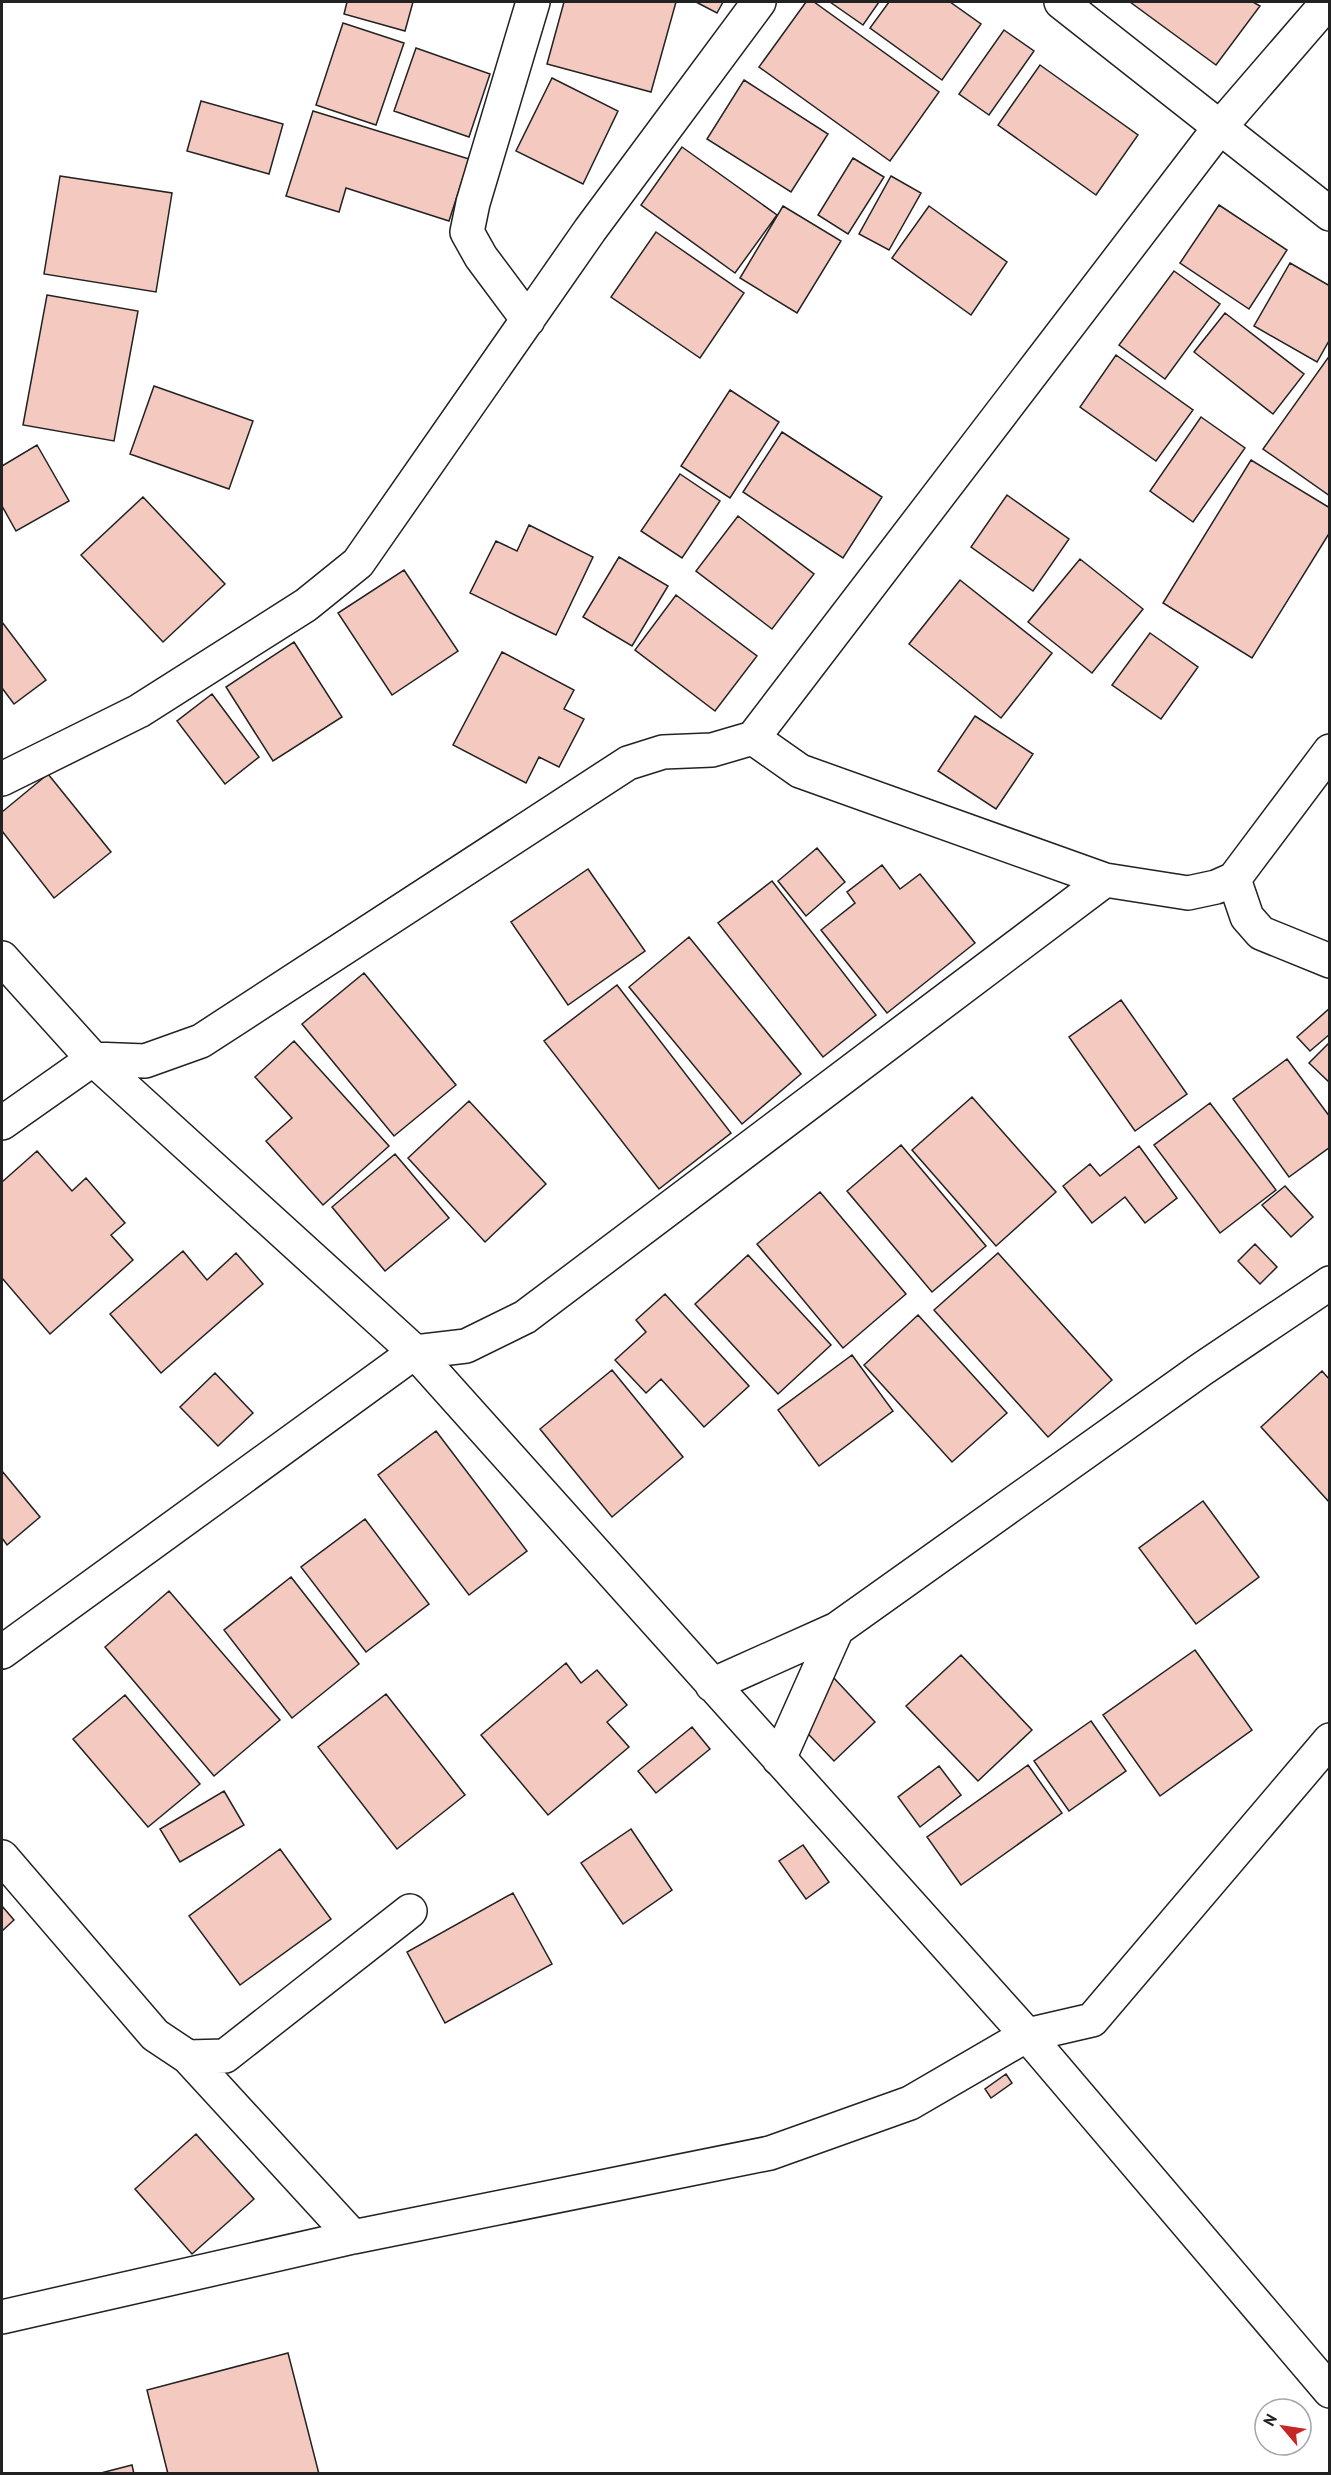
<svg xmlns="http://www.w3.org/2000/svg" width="1331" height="2475" viewBox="0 0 1331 2475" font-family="'PT Sans',sans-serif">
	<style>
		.building { fill: #f3c9c0; stroke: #222; stroke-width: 1.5 }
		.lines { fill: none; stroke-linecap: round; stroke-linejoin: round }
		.street-casing { stroke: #222; stroke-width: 36 }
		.street { stroke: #fff; stroke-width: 33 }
	</style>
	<rect width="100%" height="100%" fill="#fff"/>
	<path class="building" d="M347,2H413L405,31L344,14Z
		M564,2H676L651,92L547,64Z
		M696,2H723L717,13Z
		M806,2H814L939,92L890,161L759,67Z
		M830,2H879L863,25Z
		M889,2H950L981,24L942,80L870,28Z
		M1130,2H1253L1260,6L1216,65Z
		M343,23L404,43L376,125L316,105Z
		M1004,30L1034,51L989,115L959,94Z
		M416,48L490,74L469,137L394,111Z
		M1040,65L1138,135L1096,195L998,125Z
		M552,78L618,111L583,184L516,151Z
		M744,80L828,134L791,192L707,139Z
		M201,101L283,124L269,174L187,151Z
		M313,111L469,159L449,221L346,188L339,212L286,196Z
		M682,147L777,215L735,273L641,205Z
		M853,158L884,177L848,234L818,215Z
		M60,176L172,193L156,292L44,274Z
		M891,176L921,193L889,250L859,234Z
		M1219,205L1287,250L1249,309L1180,263Z
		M783,206L841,241L797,313L740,278Z
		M929,206L1007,262L971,315L892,258Z
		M656,232L744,293L700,358L611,297Z
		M1290,263L1330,286V339L1317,362L1254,326Z
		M1174,271L1220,304L1165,379L1119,345Z
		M47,295L138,311L114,441L23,425Z
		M1225,313L1304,374L1273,414L1194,352Z
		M1116,355L1193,410L1156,461L1080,407Z
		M1330,355V496L1263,449Z
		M154,386L253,421L229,489L130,454Z
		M730,390L779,422L730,498L681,466Z
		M1201,417L1245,448L1193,522L1150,491Z
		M782,432L882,497L843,558L743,492Z
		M37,445L69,501L16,531L2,506V466Z
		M1251,460L1330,508V532L1252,658L1163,603Z
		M680,474L720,501L682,558L641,531Z
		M1007,495L1069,539L1033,591L971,547Z
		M143,497L225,584L163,642L81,555Z
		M738,516L814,574L772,629L696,571Z
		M529,525L593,557L556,635L470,593L496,541L517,551Z
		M619,557L668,586L632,646L583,617Z
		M1080,559L1143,609L1092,673L1028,622Z
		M404,570L458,651L392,695L338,613Z
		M960,580L1052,653L1001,718L909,644Z
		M676,595L757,656L715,711L635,650Z
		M2,622L46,680L14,704L2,688Z
		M1150,633L1198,667L1161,719L1112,685Z
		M294,642L342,717L273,761L226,687Z
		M502,652L574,690L564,709L584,719L559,767L539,757L526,783L453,745Z
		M212,694L259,757L225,784L177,721Z
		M975,716L1033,754L996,809L938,771Z
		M48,774L111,852L54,898L2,831V812Z
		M817,848L845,882L806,916L778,881Z
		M882,865L900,889L920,874L975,943L887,1013L821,930L855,903L847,892Z
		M588,869L645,951L568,1005L511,922Z
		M772,881L876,1015L823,1057L718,923Z
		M689,937L801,1074L742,1124L629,987Z
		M364,973L456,1085L394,1136L302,1024Z
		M617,985L731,1133L659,1189L544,1041Z
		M1121,1000L1187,1094L1135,1131L1069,1037Z
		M1330,1008V1034L1310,1051L1297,1037Z
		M294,1041L389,1146L323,1205L266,1141L292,1118L255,1077Z
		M1330,1042V1083L1309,1063Z
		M1287,1059L1330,1117V1147L1289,1177L1233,1099Z
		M972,1097L1056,1192L996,1246L912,1150Z
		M469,1101L546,1184L485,1242L408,1158Z
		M1210,1103L1276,1190L1220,1233L1154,1145Z
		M901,1145L986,1246L932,1292L847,1191Z
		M1139,1146L1177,1198L1145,1223L1125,1197L1092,1223L1063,1186L1090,1164L1100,1176Z
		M37,1151L72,1191L86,1178L125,1223L111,1235L133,1260L50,1334L2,1278V1182Z
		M395,1154L449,1218L385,1271L332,1207Z
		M1285,1186L1313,1217L1291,1237L1262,1205Z
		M820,1192L906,1294L843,1348L757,1244Z
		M1255,1244L1277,1267L1260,1284L1238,1261Z
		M183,1251L207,1280L236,1253L263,1284L161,1373L110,1314Z
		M998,1253L1112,1380L1048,1437L934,1310Z
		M748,1255L831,1345L778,1394L695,1304Z
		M665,1294L749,1386L704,1427L661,1379L646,1393L615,1360L646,1332L636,1320Z
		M918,1315L1007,1413L952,1462L864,1365Z
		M852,1355L893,1411L819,1466L778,1410Z
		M612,1370L683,1457L612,1517L540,1429Z
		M1322,1371L1330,1380V1503L1261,1427Z
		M215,1373L253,1413L218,1446L180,1407Z
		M436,1431L527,1551L469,1595L378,1475Z
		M2,1471L40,1517L7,1545L2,1538Z
		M1203,1501L1259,1577L1196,1624L1139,1548Z
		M365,1519L429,1604L366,1652L301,1567Z
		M291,1577L359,1664L292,1718L224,1630Z
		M169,1591L280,1720L214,1776L105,1647Z
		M1195,1650L1252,1730L1160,1796L1103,1715Z
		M961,1655L1032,1730L978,1781L906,1706Z
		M566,1663L581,1683L597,1670L627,1705L607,1722L629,1747L548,1815L481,1735Z
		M833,1677L875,1722L834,1761L792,1717Z
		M386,1694L465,1795L397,1849L318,1747Z
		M125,1695L200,1784L148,1827L73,1739Z
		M1091,1721L1126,1771L1069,1811L1034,1761Z
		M692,1727L710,1749L656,1793L638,1771Z
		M1028,1765L1062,1813L961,1885L927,1837Z
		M939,1766L961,1795L920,1827L898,1797Z
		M224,1791L244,1825L180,1862L160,1829Z
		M631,1829L672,1890L623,1924L581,1863Z
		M803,1845L829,1882L806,1899L779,1861Z
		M280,1849L331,1919L240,1985L189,1916Z
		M513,1893L552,1964L445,2023L407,1952Z
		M2,1906L14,1920L2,1931Z
		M1006,2074L1012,2083L991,2098L985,2089Z
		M196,2134L254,2199L192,2254L135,2189Z
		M288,2353L319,2474H168L147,2390Z
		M132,2465L134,2474H97Z"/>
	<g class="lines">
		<g class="street-casing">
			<path id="street" d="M1061,2L1330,214
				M528,320L481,257L467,232L473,203L533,2
				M753,738L800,771L1105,880L1188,893L1216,887L1234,879L1330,751
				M2,779L139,711L306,605L358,563L590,230L759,2
				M1234,879L1247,917L1261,933L1330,961
				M2,958L93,1059L415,1352L1027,2035L1330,2391
				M2,1123L93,1059L145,1061L201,1041L628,763L663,752L712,750L753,738L1220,127L1328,2
				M2,1652L415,1352L466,1346L525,1317L1105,880
				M712,1685L837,1629L1202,1369L1330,1283
				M779,1759L837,1629
				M2,1857L155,2035L188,2057L353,2237
				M188,2057L225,2056L410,1911
				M2,2317L353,2237L770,2153L910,2103L1027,2035L1092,2020L1330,1740"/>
		</g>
		<use href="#street" class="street"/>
	</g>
	<rect width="1331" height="2475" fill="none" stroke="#222222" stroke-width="6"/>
	<g transform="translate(1283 2427) rotate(299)"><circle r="28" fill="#ffffff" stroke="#a7a7a7" stroke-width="1.5"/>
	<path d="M0-4.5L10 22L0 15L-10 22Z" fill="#c62828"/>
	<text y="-9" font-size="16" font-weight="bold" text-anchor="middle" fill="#222222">N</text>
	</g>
</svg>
